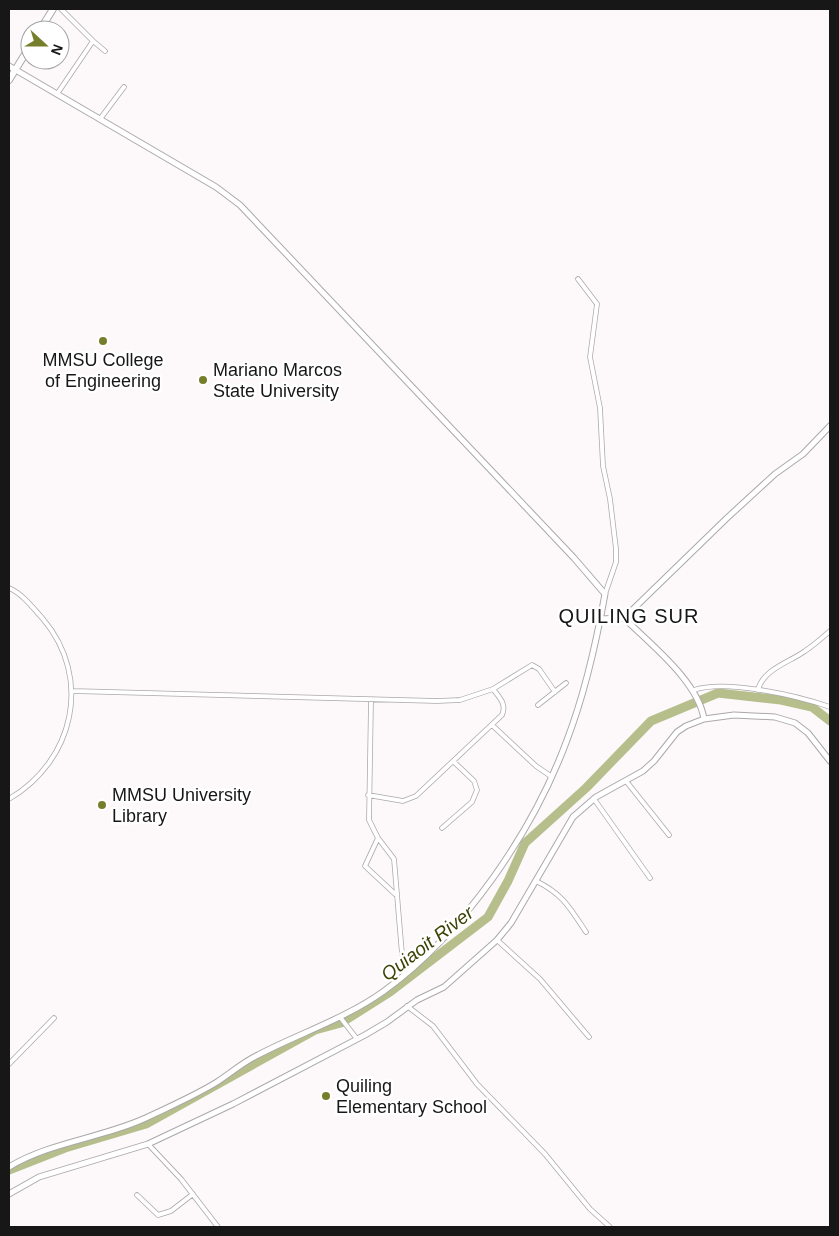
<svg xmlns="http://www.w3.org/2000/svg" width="839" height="1236" viewBox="0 0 839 1236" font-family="Arial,sans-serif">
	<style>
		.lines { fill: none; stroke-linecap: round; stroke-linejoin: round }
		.river { stroke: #b6bf8b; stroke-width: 9 }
		.minor-casing { stroke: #aca8aa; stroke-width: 5.5 }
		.tertiary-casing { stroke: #aca8aa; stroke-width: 7 }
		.primary-casing { stroke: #aca8aa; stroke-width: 8 }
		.minor { stroke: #fff; stroke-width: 4 }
		.tertiary { stroke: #fff; stroke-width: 5 }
		.primary { stroke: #fff; stroke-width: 6 }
		.poi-dot { fill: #757f2b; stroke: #fff; stroke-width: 2 }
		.labels { text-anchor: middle; stroke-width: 5; stroke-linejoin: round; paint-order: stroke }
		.poi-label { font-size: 18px; fill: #181717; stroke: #fff; text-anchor: start }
		.water-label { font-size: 19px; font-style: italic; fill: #3d4304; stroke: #fff }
		.quarter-label { font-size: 20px; letter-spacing: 1px; fill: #181717; stroke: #fff }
	</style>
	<rect width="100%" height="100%" fill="#fdf8fa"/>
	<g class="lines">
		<path class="river" d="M9,1170L65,1148L146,1124L315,1030L341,1023L390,992L488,917L508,881L525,843L586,788L651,721L718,693L781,700L812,707L830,721"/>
		<g class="minor-casing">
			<path id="minor" d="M93,41L105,51
				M57,94L93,41L61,9
				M100,119L124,87
				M578,279L597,304L590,357L600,408L603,466L610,499L616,549V562L605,594
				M9,588C23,594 33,608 43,619C93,678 74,761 9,799
				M694,690C726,679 798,696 830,707
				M758,690C763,669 790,662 805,651C814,645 822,638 830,631
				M73,691L437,701L460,700L493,689L532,665L539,669L555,692
				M371,700L369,820L378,838L394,859L402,954L412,968
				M538,705L566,683
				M492,725L536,766L552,777
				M626,781L669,835
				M368,795L403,801L416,796L502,715C507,704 499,697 493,689
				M594,799L650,878
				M442,828L472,802L477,790L474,781L453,761
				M378,838L365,866L395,894
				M536,881C563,894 570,908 586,932
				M497,940L540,979L589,1037
				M407,1006L433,1026L477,1084L545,1154L590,1209L610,1227
				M340,1017L357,1039
				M9,1064L54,1018
				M148,1144L181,1179L218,1227
				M137,1195L158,1215L171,1211L193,1194"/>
		</g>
		<g class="tertiary-casing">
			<path id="tertiary" d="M9,66L216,187L240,205L574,558L605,594C596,644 585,693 567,740C533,832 464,933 384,991C345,1019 300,1033 258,1055C243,1062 231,1073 217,1082C196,1095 173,1105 150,1116C105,1138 52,1141 9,1167
				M624,618C650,644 698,681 704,719
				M600,619L624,618L727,518L775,474L803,454L830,426
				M9,1194L39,1177L148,1144L233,1104L365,1035L387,1022L417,1000L444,987L497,940L511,923L573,817L596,797L643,771L654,761L677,732L686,726L704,719L734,715L775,717L795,723L808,733L830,761"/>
		</g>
		<g class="primary-casing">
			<path id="primary" d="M40,30L53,9
				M9,80L30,46"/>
		</g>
		<use href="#minor" class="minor"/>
		<use href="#tertiary" class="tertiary"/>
		<use href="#primary" class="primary"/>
	</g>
	<g class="poi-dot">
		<circle cx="103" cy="341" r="5"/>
		<circle cx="203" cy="380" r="5"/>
		<circle cx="102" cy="805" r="5"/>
		<circle cx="326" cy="1096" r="5"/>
	</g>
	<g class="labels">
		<g class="poi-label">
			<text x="103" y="366" text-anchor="middle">MMSU College<tspan x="103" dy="21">of Engineering</tspan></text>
			<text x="213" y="376">Mariano Marcos<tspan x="213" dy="21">State University</tspan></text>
			<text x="112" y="801">MMSU University<tspan x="112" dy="21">Library</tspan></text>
			<text x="336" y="1092">Quiling<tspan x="336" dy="21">Elementary School</tspan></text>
		</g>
		<g class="water-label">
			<text transform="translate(427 943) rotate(-37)" y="7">Quiaoit River</text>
		</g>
		<g class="quarter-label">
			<text x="629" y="623">QUILING SUR</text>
		</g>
	</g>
	<rect width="839" height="1236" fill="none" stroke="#181717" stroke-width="20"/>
	<g transform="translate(45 45) rotate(111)"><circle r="24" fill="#ffffff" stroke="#a3a2a2"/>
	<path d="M0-4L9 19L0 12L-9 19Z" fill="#757f2b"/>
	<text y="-8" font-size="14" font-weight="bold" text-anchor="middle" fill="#181717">N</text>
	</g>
</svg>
